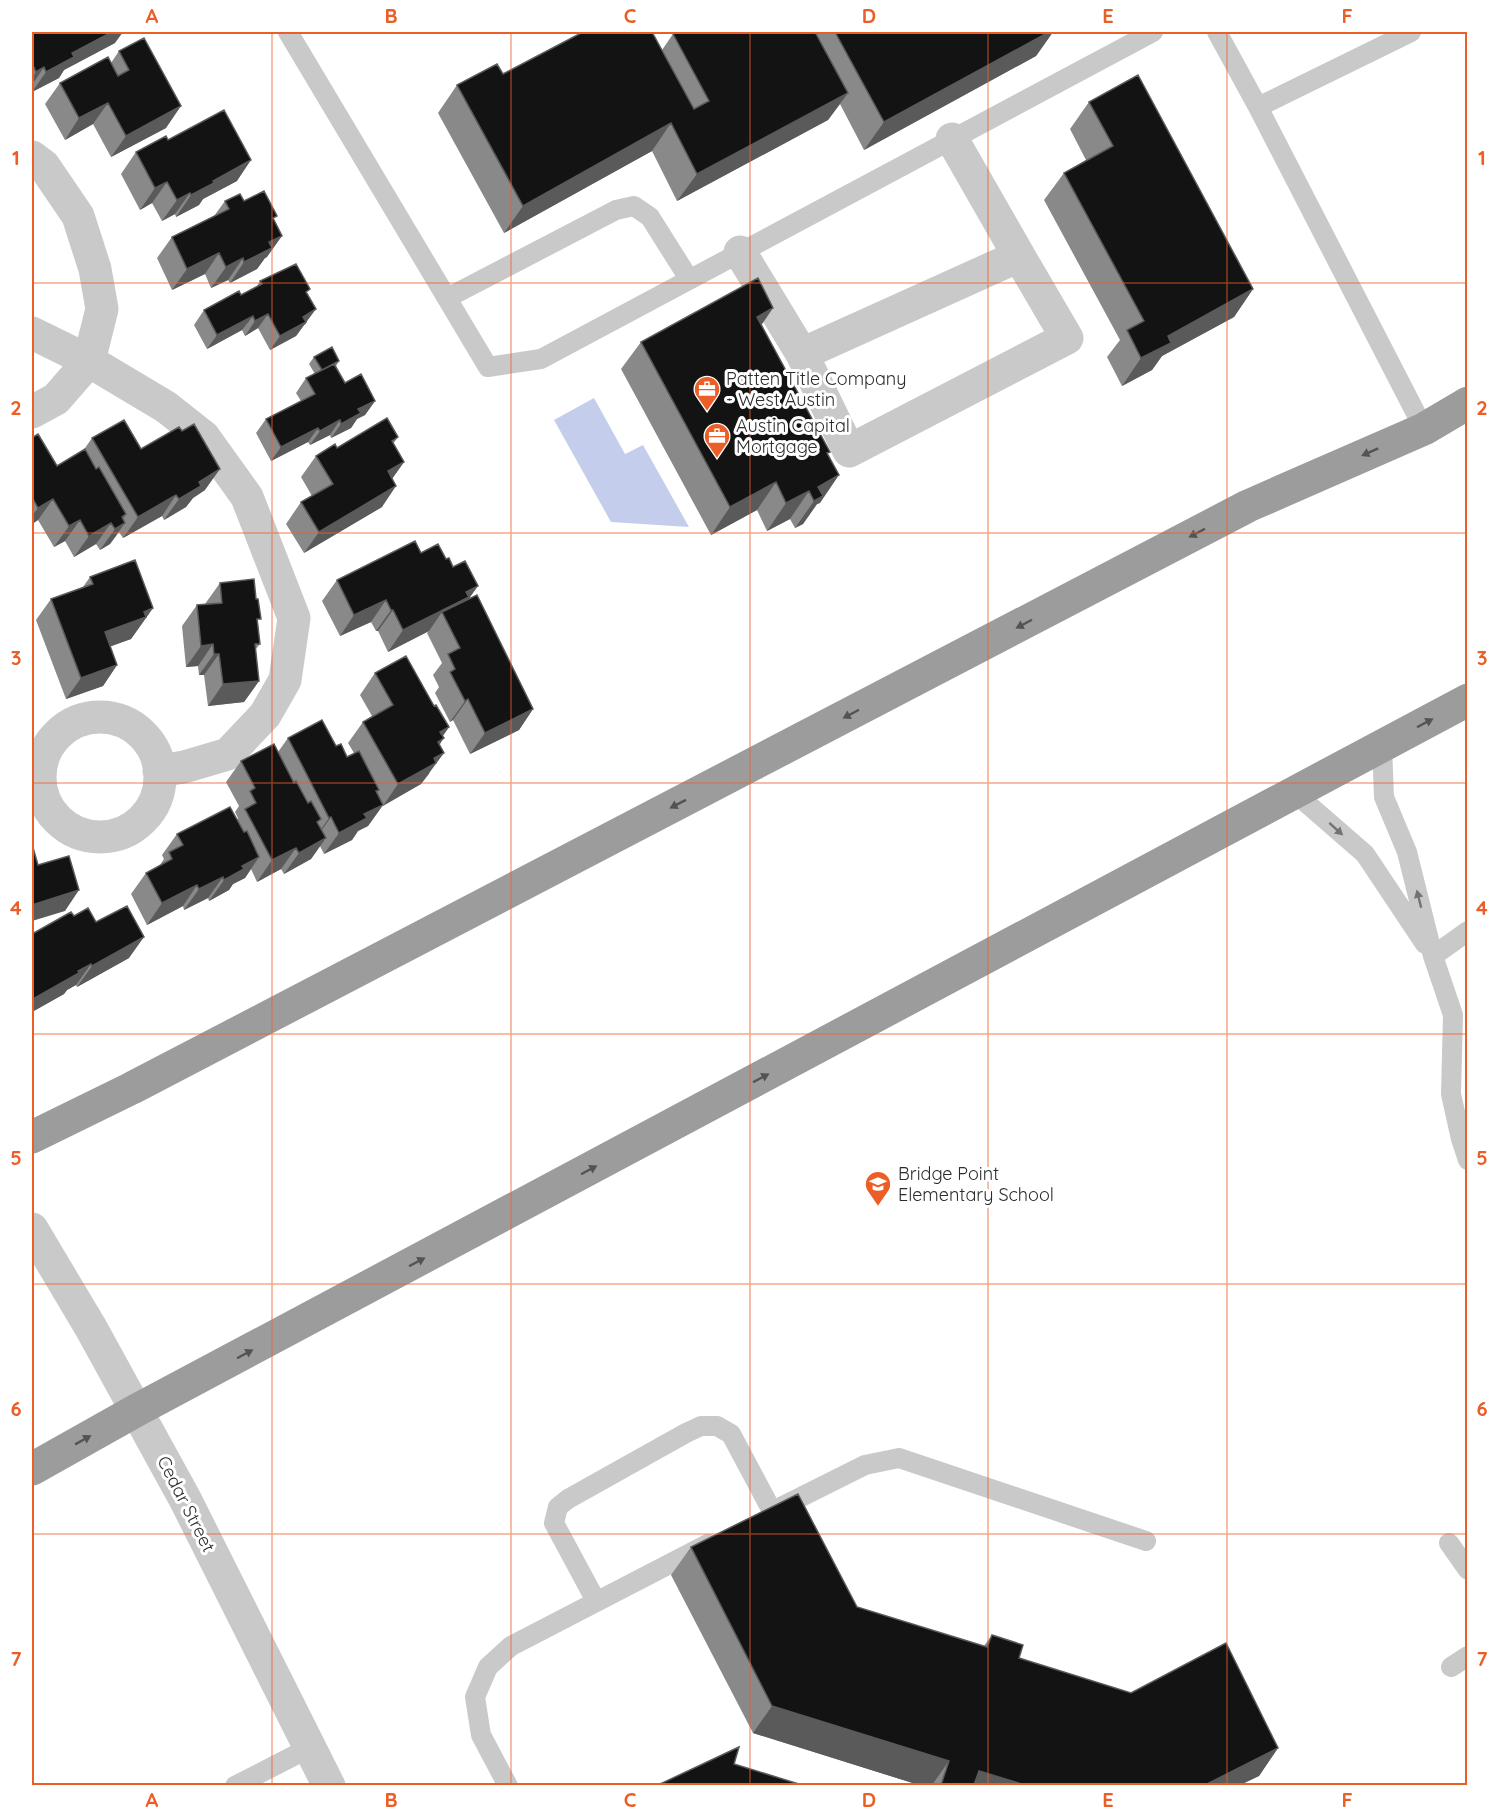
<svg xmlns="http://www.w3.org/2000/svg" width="1499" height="1817" viewBox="0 0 1499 1817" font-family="Quicksand,sans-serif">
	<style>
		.water { fill: #c4ceec }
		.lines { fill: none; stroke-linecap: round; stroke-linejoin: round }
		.service { stroke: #c9c9c9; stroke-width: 20 }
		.minor { stroke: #c9c9c9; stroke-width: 33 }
		.trunk { stroke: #9c9c9c; stroke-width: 33 }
		.wall { fill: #898989 }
		.shaded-wall { fill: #5a5a5a }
		.building { fill: #131313; stroke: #5a5a5a; stroke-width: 1.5 }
		.oneway { fill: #535353 }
		.oneway2 { fill: #737373 }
		.grid { fill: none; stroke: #eb5e27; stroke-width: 1.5; stroke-opacity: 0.55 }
		.labels { text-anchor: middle; stroke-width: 6; stroke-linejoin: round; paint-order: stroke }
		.poi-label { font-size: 18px; fill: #2c2c2c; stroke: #fff; text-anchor: start }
		.street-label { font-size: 18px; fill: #2c2c2c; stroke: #fff }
		.neatline { fill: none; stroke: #eb5e27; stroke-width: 2 }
		.grid-label { font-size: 20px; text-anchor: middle; font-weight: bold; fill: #eb5e27 }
	</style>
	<rect width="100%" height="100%" fill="#fff"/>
	<path class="water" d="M594,398L625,454L643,445L689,527L611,522L554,420Z"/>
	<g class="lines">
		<path class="service" d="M288,32L488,367L541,359L1153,32
			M1217,32L1258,107L1424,429
			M1258,107L1411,32
			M447,298L616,210L634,206L650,217L689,279
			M1382,746L1384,797L1407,852L1433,956L1453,1015L1451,1094L1461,1139L1468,1160
			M1289,795L1304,801L1365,854L1425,944
			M1433,956L1468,931
			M777,1509L865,1465L899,1458L1146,1541
			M1449,1543L1468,1570
			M596,1601L554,1523L558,1507L568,1499L686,1433L701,1426H717L731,1434L772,1511
			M1451,1667L1468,1656
			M235,1786L309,1748
			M508,1786L481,1735L475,1697L488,1667L511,1646L708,1544"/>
		<path class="minor" d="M952,139L1019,256
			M32,157L44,166L78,216L95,269L102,309L89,361L56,399L32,412
			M740,252L802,354L1019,256L1067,338L849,451L802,354
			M32,333L89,361L166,407L204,437L247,497L294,618L285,680L265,715L228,754L184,767L159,771
			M40 777a60 60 0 1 1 120 0a60 60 0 1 1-120 0Z
			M32,1229L91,1328L185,1499L329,1786"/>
		<path class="trunk" d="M32,1137L132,1088L1248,506L1424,429L1468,403
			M32,1469L137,1410L1468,700"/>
	</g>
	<path class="wall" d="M32,32L115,43L64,70L59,78L32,92Z
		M678,32H1053L1036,56L864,150L840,104L828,120L677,201L652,151L504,233L438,113L457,85L503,74L662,50L673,34Z
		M119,51L166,128L111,157L93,124L65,140L45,104L60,83L111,63Z
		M1089,102L1253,289L1234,317L1162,356L1152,370L1122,386L1107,357L1120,340L1044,200L1064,173L1086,160L1070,129Z
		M168,140L237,181L203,199L199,205L176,217L175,214L162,221L152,203L140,210L121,174L136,152Z
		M225,201H244L274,220L267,257L265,258L257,269L230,283L228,280L211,288L205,274L172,290L157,258L172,237L214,216Z
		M260,281L307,293L306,324L304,325L296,336L270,350L258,328L245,336L242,330L207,349L194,325L204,310L241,295L257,286Z
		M761,325L828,455L820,503L817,504L803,524L795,528L790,519L767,531L757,510L711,535L621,369L641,342Z
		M314,357L339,361L336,366L345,383L375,401L365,415L357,419L351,428L331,438L330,435L310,445L308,442L271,461L256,433L266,419L301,401L296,393L306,378L315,374L309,364Z
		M398,437L393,444L404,462L392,479L382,507L304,553L286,524L301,502L312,496L301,477L316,456L337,448Z
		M32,438L57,466L83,451L92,438L141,449L205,490L193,498L186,507L164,520L162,516L123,538L119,532L110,544L100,550L96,544L74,557L65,541L54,547L38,520L32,524Z
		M421,553L446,559L470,598L533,709L519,730L470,754L453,720L450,722L435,693L439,687L433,675L442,663L427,633L429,631L388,652L378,631H376L371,622L340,636L322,601L337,580Z
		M90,577L153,608L131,639L110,646L117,665L103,686L66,699L36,620L51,599L83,587Z
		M220,583L258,623L260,644L255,650L259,681L244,702L208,706L204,675H199L198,666L186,667L182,626L197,605L205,604Z
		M375,673L434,706L449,727L443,736L429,774L421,784L383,805L368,826L358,831L352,840L324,854L320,846L311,859L284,874L281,869L257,882L251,869L245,878L233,884L229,890L209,901L208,898L184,910L183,906L147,925L131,894L146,873L160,865L164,859L162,855L177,834L237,820L238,818L235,812L239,806L226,782L241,761L278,752L288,738L336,746L347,757L354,753L348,743L363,722L372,716L360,695Z
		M74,916L96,922L129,958L77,987L76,985L67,990L64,994L32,1012V934Z
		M691,1547L857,1607L984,1646L992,1635L1019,1658L1278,1748L1259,1776L1240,1785H919L753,1733L671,1575Z"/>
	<path class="shaded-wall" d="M112,32H123L115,43L64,70L59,78L32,92L46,72L72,53Z
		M1049,32H1053L1036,56L864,150L884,122Z
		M44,67L32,85V78L36,72Z
		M848,93L828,120L677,201L697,174Z
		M108,103L93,124L65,140L79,118Z
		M181,106L166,128L111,157L126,136Z
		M671,123L652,151L504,233L523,206Z
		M251,160L237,181L203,199L199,205L176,217L191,195L213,181Z
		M167,182L152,203L140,210L155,188Z
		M190,193L175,214L162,221L177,200Z
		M282,236L267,257L265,258L257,269L230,283L244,262L269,242Z
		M219,253L205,274L172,290L187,269Z
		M243,258L228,280L211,288L226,267Z
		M1253,289L1234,317L1162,356L1152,370L1122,386L1141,358L1168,336Z
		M773,308L754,336L757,317Z
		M316,309L296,336L270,350L280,336L303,317Z
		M268,314L258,328L245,336L255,321Z
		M253,316L242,330L207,349L217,335Z
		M375,401L365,415L357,419L351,428L331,438L341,424L358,409Z
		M340,420L330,435L310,445L320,431Z
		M318,428L308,442L271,461L281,447Z
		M404,462L389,483L388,471Z
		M220,469L205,490L193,498L186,507L164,520L179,499L199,482Z
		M839,475L820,503L817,504L803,524L795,528L814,501L818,487Z
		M776,482L757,510L711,535L730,507Z
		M396,486L382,507L304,553L319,532Z
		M809,491L790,519L767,531L786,503Z
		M176,495L162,516L123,538L138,517Z
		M53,499L38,520L32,524V516L38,508Z
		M126,514L116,528L125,523L110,544L100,550L115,529L122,517Z
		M80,520L65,541L54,547L69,526Z
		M111,523L96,544L74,557L89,536Z
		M478,586L463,607L442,612L429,631L388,652L403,630L466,592Z
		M386,600L371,622L340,636L354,615Z
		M153,608L131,639L90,654L105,632L144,612Z
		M391,610H393L378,631H376Z
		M213,644L198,666L186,667L201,646Z
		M214,654H219L204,675H199Z
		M117,665L103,686L66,699L81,678Z
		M259,681L244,702L208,706L223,684Z
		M468,699L453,720L450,722L465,701Z
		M533,709L519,730L470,754L485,733Z
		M449,727L439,741L444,738L429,760L440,732Z
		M444,753L421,784L383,806L398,784L434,758Z
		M383,805L368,826L358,831L352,840L324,854L339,833L364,814Z
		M331,817L316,838L314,839L329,818Z
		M326,838L311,859L284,874L299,853Z
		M296,848L281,869L257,882L272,860Z
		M259,857L245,878L233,884L229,890L209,901L224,880L242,866Z
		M223,877L208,898L184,910L199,889Z
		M197,885L183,906L147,925L162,903Z
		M79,890L65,911L32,921V905Z
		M144,937L129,958L77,987L92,966Z
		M91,964L76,985L67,990L64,994L32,1012V1000L33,999Z
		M772,1706L949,1761L932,1785H919L753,1733Z
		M1278,1748L1259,1776L1240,1785H1205Z
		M979,1771L1025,1785H969Z"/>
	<path class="building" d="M32,32H112L72,53L74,57L46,72L44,67L36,72L32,63Z
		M583,32H652L694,109L709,101L673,34L678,32H815L848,93L697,174L671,123L523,206L457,85L497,64L503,74Z
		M835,32H1049L884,122Z
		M144,38L181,106L126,136L108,103L79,118L60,83L108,57L118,76L129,70L119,51Z
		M1138,75L1253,289L1168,336L1171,343L1141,358L1127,330L1144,321L1064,173L1113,146L1089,102Z
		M224,110L251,160L213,181L214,183L191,195L190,193L177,200L167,182L155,188L136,152L166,136L168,140Z
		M264,191L277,216L273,218L282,236L269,242L272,248L244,262L243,258L226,267L219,253L187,269L172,237L229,209L225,201L240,194L244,201Z
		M296,264L310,289L306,292L316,309L303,317L306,322L280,336L268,314L255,321L253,316L217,335L204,310L239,291L241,295L262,284L260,281Z
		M758,278L773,308L757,317L830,452L827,453L839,475L818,487L823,496L814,501L809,491L786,503L776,482L730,507L641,342Z
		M332,347L339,361L322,370L314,357Z
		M334,364L345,383L361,374L375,401L358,409L361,413L341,424L340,420L320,431L318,428L281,447L266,419L315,394L306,378Z
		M387,418L398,437L392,441L404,462L388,471L396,486L319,532L301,502L333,484L316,456L335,444L337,448Z
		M124,420L141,449L179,427L182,431L194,424L220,469L199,482L201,486L179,499L176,495L138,517L92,438Z
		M38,434L57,466L85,449L96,469L99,467L126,514L122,517L125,523L115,529L111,523L89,536L80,520L69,526L53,499L38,508L32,497V438Z
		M415,541L421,553L438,544L446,559L449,558L453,567L465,561L478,586L466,592L469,597L403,630L393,610H391L386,600L354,615L337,580Z
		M135,560L153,608L144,612L146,617L105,632L117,665L81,678L51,599L93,584L90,577Z
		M254,579L256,599H258L261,619H257L260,644H255L259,681L223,684L219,654H214L213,644L201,646L197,605L222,603L220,583Z
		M477,595L533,709L485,733L468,699L465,701L450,672L455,669L448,654L460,648L442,612Z
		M406,656L434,706L436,705L449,727L440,732L444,738L438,742L444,753L434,758L436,763L398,784L363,722L393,705L375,673Z
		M322,720L336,746L341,744L347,757L359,751L379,790L376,791L383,805L364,814L367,818L339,833L331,817L329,818L288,738Z
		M274,744L294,783L296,781L308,803L311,801L321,819L317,822L326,838L299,853L296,848L272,860L245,809L256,803L250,791L255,788L241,761Z
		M230,807L244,832L247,831L259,857L242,866L244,869L224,880L223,877L199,889L197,885L162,903L146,873L172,859L169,852L183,845L177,834Z
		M32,844L38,865L69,856L79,890L32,905Z
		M127,906L144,937L92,966L91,964L78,971L79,973L33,999L32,996V934L71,912L74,916L88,908L96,922Z
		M798,1494L857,1607L987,1647L992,1635L1023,1645L1019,1658L1131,1693L1226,1643L1278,1748L1205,1785H1025L979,1771L974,1785H941L949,1761L772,1706L691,1547Z
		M739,1747L734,1764L802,1785H658Z"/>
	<defs><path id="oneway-solid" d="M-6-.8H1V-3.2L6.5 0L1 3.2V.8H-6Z" transform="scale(1.5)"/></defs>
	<g class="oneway">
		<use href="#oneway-solid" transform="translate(1370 452) rotate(156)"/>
		<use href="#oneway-solid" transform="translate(1197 533) rotate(152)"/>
		<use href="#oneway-solid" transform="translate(1024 624) rotate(152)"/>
		<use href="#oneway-solid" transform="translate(851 714) rotate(152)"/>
		<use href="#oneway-solid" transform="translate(1425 723) rotate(-28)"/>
		<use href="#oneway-solid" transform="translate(678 804) rotate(153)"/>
		<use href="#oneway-solid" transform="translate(761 1078) rotate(-28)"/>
		<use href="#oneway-solid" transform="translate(589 1170) rotate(-28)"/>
		<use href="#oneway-solid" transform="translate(417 1262) rotate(-28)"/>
		<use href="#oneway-solid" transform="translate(245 1354) rotate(-28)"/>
		<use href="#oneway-solid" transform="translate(83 1440) rotate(-29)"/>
	</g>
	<g class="oneway2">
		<use href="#oneway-solid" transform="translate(1336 829) rotate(42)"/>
		<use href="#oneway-solid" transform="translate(1419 899) rotate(-104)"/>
	</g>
	<path class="grid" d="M272,32V1786M511,32V1786M750,32V1786M988,32V1786M1227,32V1786M32,283H1468M32,533H1468M32,783H1468M32,1034H1468M32,1284H1468M32,1534H1468"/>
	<defs>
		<g id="office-pin" transform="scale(1.35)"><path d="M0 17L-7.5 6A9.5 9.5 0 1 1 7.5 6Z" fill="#eb5e27" stroke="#fff"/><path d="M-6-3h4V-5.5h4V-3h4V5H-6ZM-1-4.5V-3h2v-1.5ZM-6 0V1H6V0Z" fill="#fff"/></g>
		<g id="school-pin" transform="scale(1.35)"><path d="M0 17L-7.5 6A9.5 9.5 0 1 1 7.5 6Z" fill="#eb5e27" stroke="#fff"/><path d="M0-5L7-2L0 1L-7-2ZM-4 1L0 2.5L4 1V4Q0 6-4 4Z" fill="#fff"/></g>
	</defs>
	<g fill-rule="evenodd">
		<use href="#office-pin" x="707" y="389"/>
		<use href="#office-pin" x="717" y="436"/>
		<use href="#school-pin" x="878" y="1184"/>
	</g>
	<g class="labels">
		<g class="poi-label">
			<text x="726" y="385">Patten Title Company<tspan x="726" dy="21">- West Austin</tspan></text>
			<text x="736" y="432">Austin Capital<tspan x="736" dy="21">Mortgage</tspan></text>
			<text x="898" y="1180">Bridge Point<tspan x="898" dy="21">Elementary School</tspan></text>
		</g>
		<g class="street-label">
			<text transform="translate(186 1504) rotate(63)" y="6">Cedar Street</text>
		</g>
	</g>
	<rect width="1499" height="1817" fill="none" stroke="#ffffff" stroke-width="66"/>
	<rect x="33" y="33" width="1433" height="1751" class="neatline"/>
	<g class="grid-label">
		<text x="152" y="23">A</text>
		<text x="391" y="23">B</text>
		<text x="630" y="23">C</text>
		<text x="869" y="23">D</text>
		<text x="1108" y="23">E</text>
		<text x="1347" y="23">F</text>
		<text x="16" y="165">1</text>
		<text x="1482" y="165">1</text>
		<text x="16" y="415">2</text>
		<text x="1482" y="415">2</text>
		<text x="16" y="665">3</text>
		<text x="1482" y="665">3</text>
		<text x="16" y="915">4</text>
		<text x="1482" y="915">4</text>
		<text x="16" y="1165">5</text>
		<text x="1482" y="1165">5</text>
		<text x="16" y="1416">6</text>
		<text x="1482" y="1416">6</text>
		<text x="16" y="1666">7</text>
		<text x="1482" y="1666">7</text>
		<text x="152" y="1807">A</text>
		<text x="391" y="1807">B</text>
		<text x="630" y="1807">C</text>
		<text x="869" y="1807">D</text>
		<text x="1108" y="1807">E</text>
		<text x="1347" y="1807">F</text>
	</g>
</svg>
